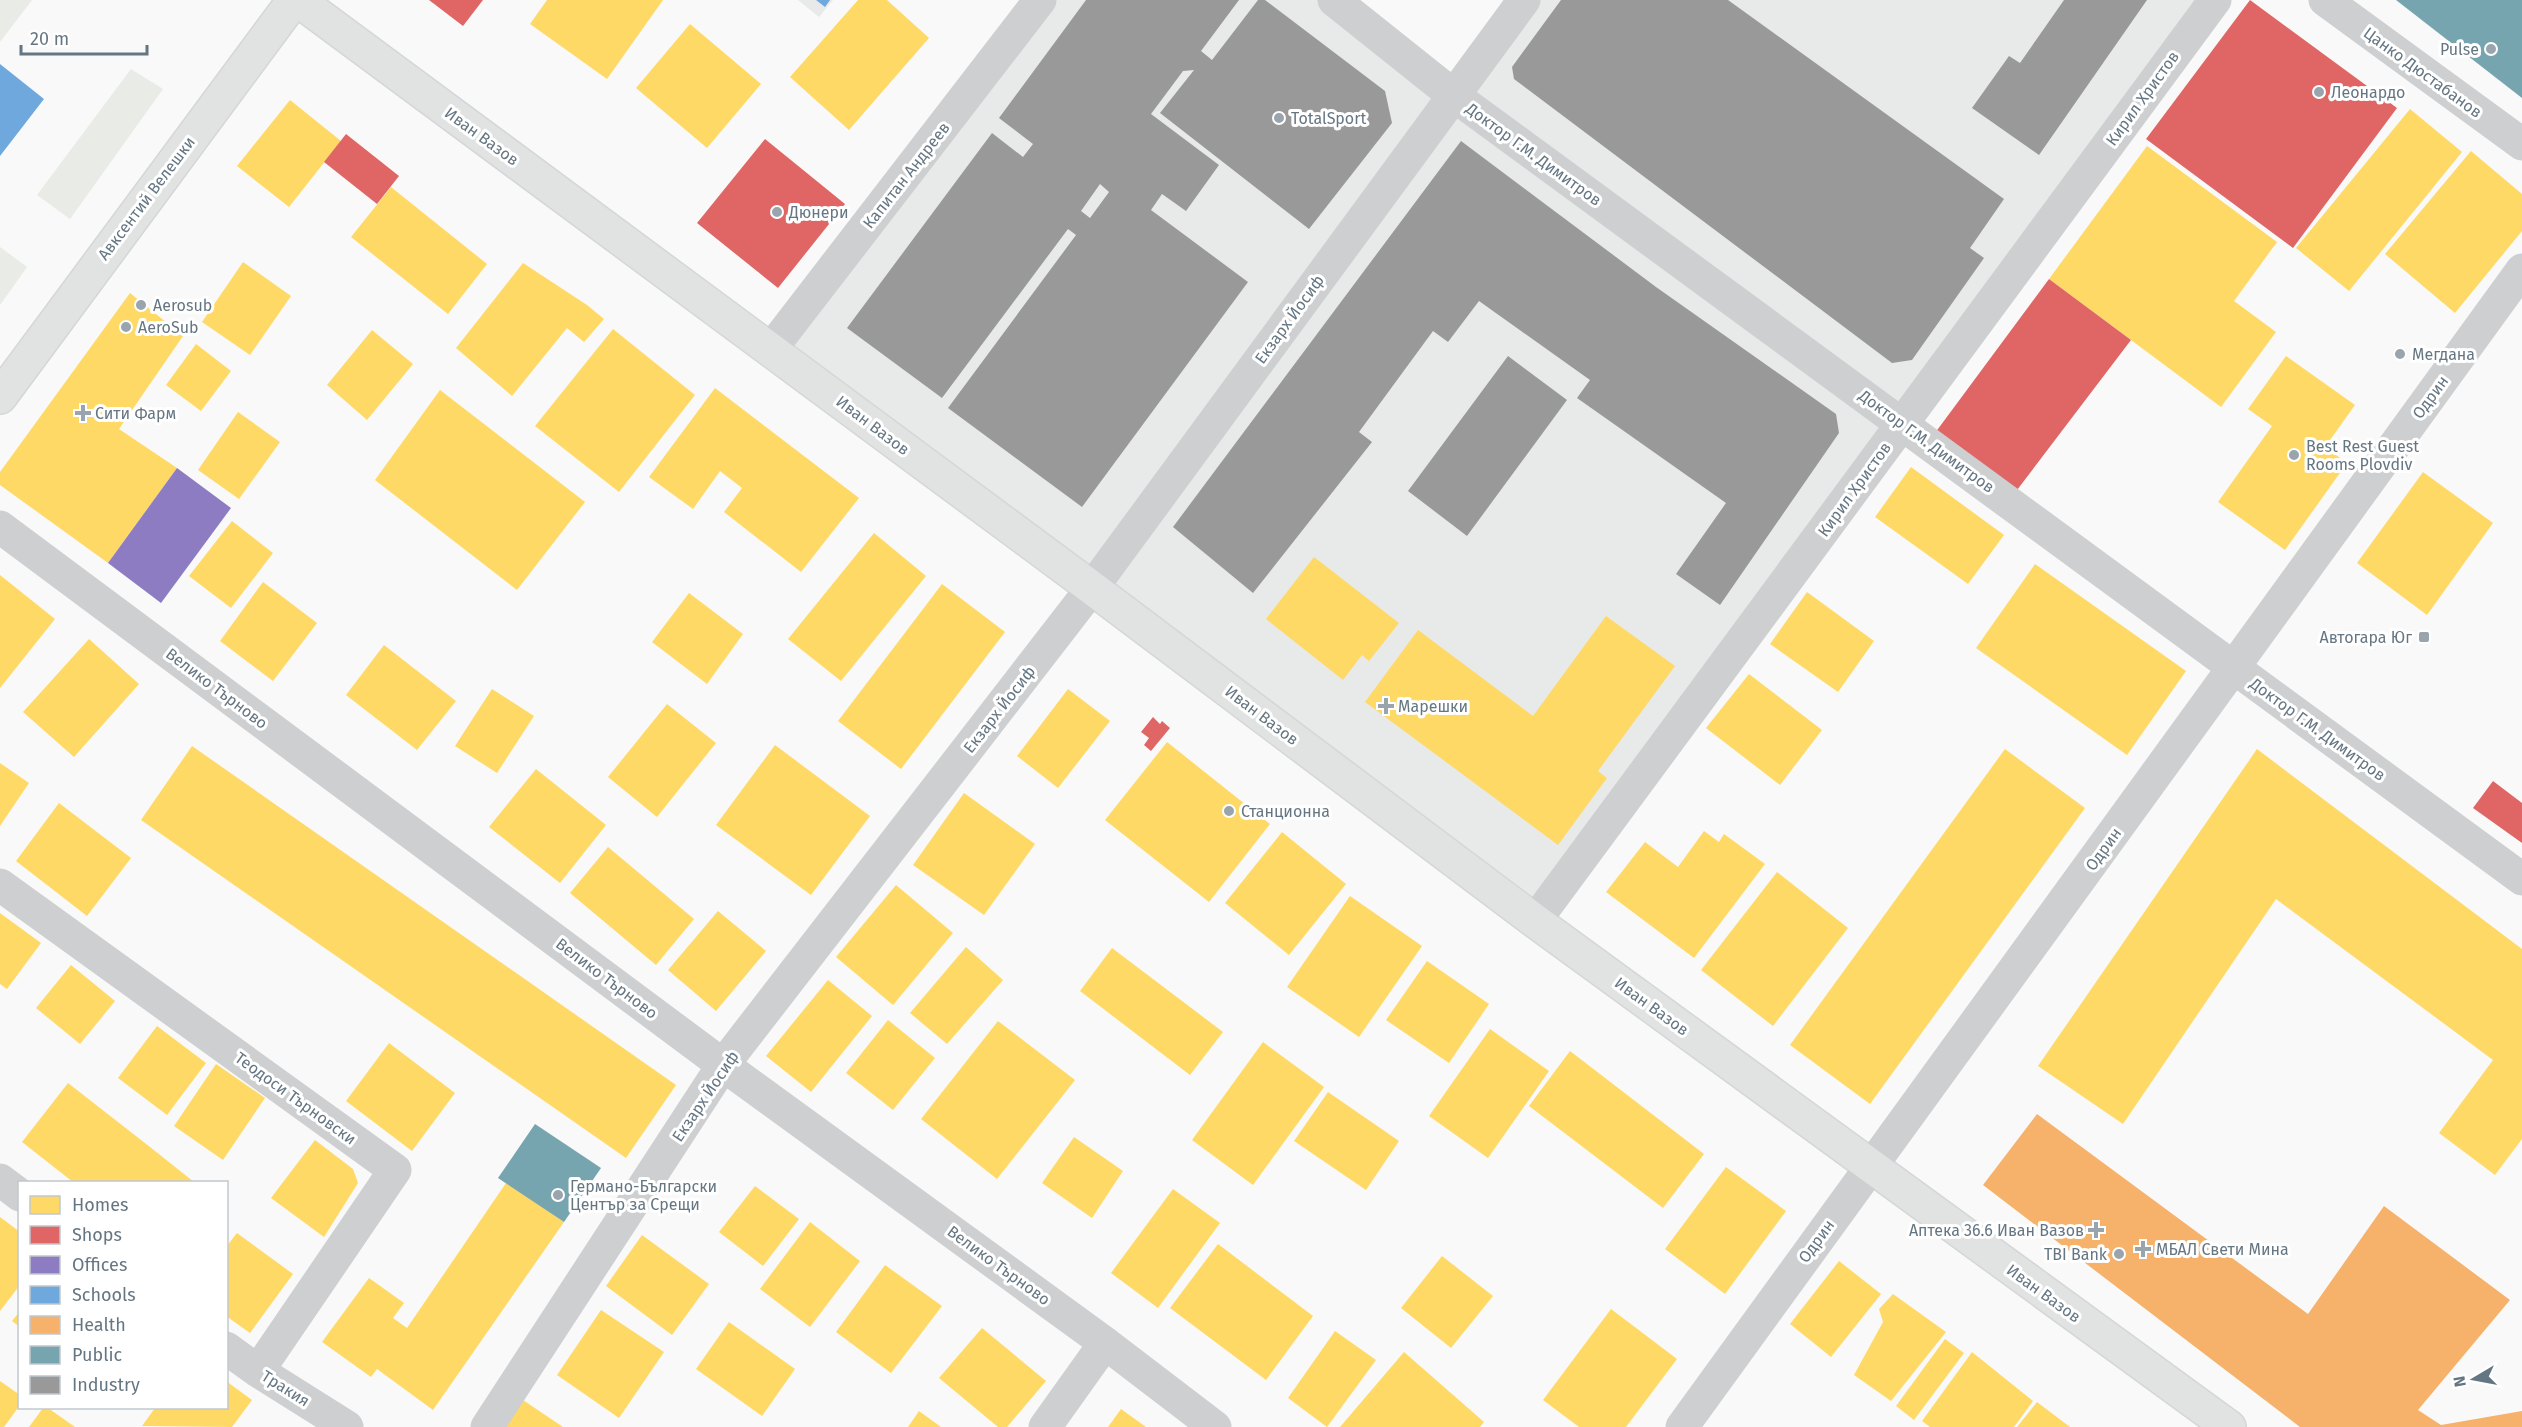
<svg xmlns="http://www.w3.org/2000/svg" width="2522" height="1427" viewBox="0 0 2522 1427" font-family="'Fira Sans',sans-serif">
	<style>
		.built { fill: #e8e9e9 }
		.green { fill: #e8ebe6 }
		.homes { fill: #ffd966 }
		.shops { fill: #e06666 }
		.offices { fill: #8e7cc3 }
		.schools { fill: #6fa8dc }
		.health { fill: #f6b26b }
		.public { fill: #76a5af }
		.industry { fill: #999; fill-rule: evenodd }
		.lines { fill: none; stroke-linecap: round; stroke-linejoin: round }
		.secondary-casing { stroke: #d5d6d7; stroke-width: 36 }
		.street { stroke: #cecfd0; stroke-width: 33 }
		.secondary { stroke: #e1e2e2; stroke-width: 33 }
		.poi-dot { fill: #99a4ac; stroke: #fff; stroke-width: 2 }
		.labels { text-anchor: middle; stroke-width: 6; stroke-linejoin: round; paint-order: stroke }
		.poi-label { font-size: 16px; fill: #657683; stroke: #fff; text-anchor: start }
		.street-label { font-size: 16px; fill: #657683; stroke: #fff }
	</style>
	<rect width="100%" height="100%" fill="#f9f9f9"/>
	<path class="built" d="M798,0H833L819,17Z
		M1040,0H1334L1453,94L1524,0H2215L1535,921L771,349Z"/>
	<path class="green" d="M0,0H32L0,42Z
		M131,69L163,89L70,219L37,195Z
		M0,247L27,267L0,305Z"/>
	<path class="homes" d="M547,0H663L607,79L530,24Z
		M858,0H887L929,38L849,130L790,77Z
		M690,24L761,84L707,148L636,88Z
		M290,100L341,141L289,207L237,166Z
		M2410,109L2462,152L2349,291L2296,248Z
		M2147,146L2277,242L2234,301L2276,332L2221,407L2049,279Z
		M2471,151L2522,194V231L2455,313L2385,254Z
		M391,187L487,264L448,314L351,237Z
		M243,262L291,296L250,355L202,322Z
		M523,263L587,305L604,319L584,342L567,328L512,396L456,348Z
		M130,293L183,336L119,429L177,468L108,563L0,485V472Z
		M613,329L695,395L619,492L535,426Z
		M372,330L413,364L367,420L327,385Z
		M196,344L231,371L201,411L166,385Z
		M2286,356L2355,405L2325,447L2347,463L2285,550L2218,502L2272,426L2248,409Z
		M715,388L859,498L801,572L724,512L742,488L720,471L693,509L649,477Z
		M440,390L585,502L517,590L375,480Z
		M238,412L280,442L239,499L198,470Z
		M1911,467L2004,535L1968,584L1875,517Z
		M2423,472L2493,523L2427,615L2357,563Z
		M232,521L273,553L231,608L189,576Z
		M874,533L926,576L841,681L788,639Z
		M1314,557L1399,623L1369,661L1362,655L1343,680L1266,619Z
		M2035,564L2186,671L2127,755L1976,648Z
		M0,575L55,619L0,688Z
		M263,582L317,623L273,681L220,641Z
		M942,584L1005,632L901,769L838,721Z
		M1807,592L1874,641L1838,692L1770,644Z
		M689,593L743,634L707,684L652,642Z
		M1606,616L1675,666L1598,771L1607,778L1558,845L1365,702L1418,630L1533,716Z
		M89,639L139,684L74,757L23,712Z
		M384,645L456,701L417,750L346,695Z
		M1749,674L1822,730L1780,785L1706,728Z
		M492,689L534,716L497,773L455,746Z
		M1068,689L1110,721L1058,788L1017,756Z
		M667,704L716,743L657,817L608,777Z
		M1167,742L1270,824L1209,902L1105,820Z
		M775,745L870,816L811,895L716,825Z
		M192,746L676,1085L626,1158L141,820Z
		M2005,749L2085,808L1870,1104L1790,1045Z
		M2257,749L2522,949V1139L2495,1175L2439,1133L2493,1060L2276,899L2123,1124L2038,1066Z
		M0,763L29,783L0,826Z
		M536,769L606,825L560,883L489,827Z
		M964,793L1035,844L984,915L913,865Z
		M59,803L131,858L87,916L16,861Z
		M1704,831L1719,842L1724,834L1765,864L1694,958L1606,892L1645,842L1678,867Z
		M1282,832L1346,884L1289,955L1225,903Z
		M608,847L694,919L656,965L570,893Z
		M1777,872L1848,928L1773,1026L1701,970Z
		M896,885L953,933L893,1005L836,957Z
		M1350,896L1422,946L1359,1037L1287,987Z
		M718,911L766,951L716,1011L668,970Z
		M0,913L41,943L7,989L0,984Z
		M966,947L1003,980L947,1044L910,1013Z
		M1112,948L1223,1032L1190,1075L1080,991Z
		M1427,961L1489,1004L1449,1063L1386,1020Z
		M71,965L115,1001L80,1044L36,1008Z
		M828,980L872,1016L811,1092L766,1056Z
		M888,1020L935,1058L893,1110L846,1073Z
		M998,1021L1075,1080L997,1179L921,1119Z
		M157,1026L206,1063L167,1115L118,1078Z
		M1490,1029L1549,1071L1488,1158L1429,1116Z
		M1263,1042L1324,1087L1253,1185L1192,1140Z
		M389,1043L455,1093L412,1151L346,1101Z
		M1570,1051L1704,1154L1663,1208L1529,1106Z
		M216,1064L265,1098L223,1160L174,1126Z
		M68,1083L150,1147L194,1182H73L22,1142Z
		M1328,1092L1399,1141L1366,1190L1294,1141Z
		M1074,1137L1123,1171L1092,1218L1042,1183Z
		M315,1140L353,1169L358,1183L324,1237L271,1198Z
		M1726,1167L1786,1211L1725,1294L1665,1249Z
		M506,1183L564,1222L433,1410L377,1369L371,1377L322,1342L369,1278L404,1303L393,1318L407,1328Z
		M755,1186L799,1219L763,1266L719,1232Z
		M1173,1189L1220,1223L1158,1308L1111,1273Z
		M0,1217L20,1232V1285L0,1311Z
		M810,1222L860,1261L810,1327L760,1289Z
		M237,1233L293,1274L250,1333L226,1316V1247Z
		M642,1235L709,1284L672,1335L606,1286Z
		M1218,1244L1313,1316L1266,1380L1170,1308Z
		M1442,1256L1493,1296L1451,1348L1401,1308Z
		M1839,1261L1881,1294L1831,1357L1790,1324Z
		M885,1265L942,1306L891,1373L836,1332Z
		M1893,1294L1946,1332L1891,1401L1854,1375L1883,1322L1879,1309Z
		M1611,1309L1677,1359L1626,1427H1579L1543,1400Z
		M601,1310L664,1352L619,1418L557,1375Z
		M20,1311V1327L12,1321Z
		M729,1322L795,1369L762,1416L696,1369Z
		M982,1328L1046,1381L1007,1427H998L939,1378Z
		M1335,1331L1376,1360L1327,1427L1288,1398Z
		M1945,1339L1964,1353L1914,1420L1896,1406Z
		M1404,1352L1484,1422L1480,1427H1340Z
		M1972,1352L2033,1401L2014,1427H1930L1922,1421Z
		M0,1381L20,1395V1405L4,1427H0Z
		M226,1381L252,1400L232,1427L142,1426L155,1408H226Z
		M520,1398L563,1427H501Z
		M2037,1402L2070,1427H2017Z
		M43,1408H48L75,1427H29Z
		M1121,1409L1146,1427H1108Z
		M919,1411L941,1427H908Z"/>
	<path class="shops" d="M429,0H483L463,26Z
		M2250,0L2397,108L2293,248L2146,139Z
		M346,134L399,176L377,204L324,162Z
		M765,139L845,204L778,288L697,223Z
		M2049,279L2131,340L2014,494L1935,433Z
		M1153,717L1160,724L1162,721L1170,728L1151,751L1144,745L1149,738L1141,732Z
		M2493,781L2522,803V843L2473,808Z"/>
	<path class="offices" d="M177,468L231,508L161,603L108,563Z"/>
	<path class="schools" d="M816,0H830L825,7Z
		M0,64L44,99L0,156Z"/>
	<path class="health" d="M2037,1114L2308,1314L2384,1206L2510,1300L2418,1410L2441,1425L2522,1411V1427H2300L1983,1185Z"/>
	<path class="public" d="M2396,0H2522V98Z
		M535,1124L601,1168L564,1222L498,1178Z"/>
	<path class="industry" d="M1086,0H1239L1201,51L1212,60L1258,0H1265L1385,91L1392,123L1309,229L1160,113L1194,70L1183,71L1151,114L1219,165L1186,211L1162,194L1151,210L1248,282L1082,507L948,408L1076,235L1068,229L942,398L847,328L992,133L1023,157L1033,144L999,118ZM1100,184L1109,192L1090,218L1081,211Z
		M1561,0H1728L2004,199L1970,248L1984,258L1912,360L1892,363L1514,79L1512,67Z
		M2064,0H2147L2039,155L1972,108L2009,56L2020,63Z
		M1461,141L1656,287L1836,414L1839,433L1720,605L1676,574L1726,503L1577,398L1590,380L1479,301L1448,342L1433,331L1359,432L1372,442L1253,593L1173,527Z
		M1508,356L1567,400L1467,536L1408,491Z"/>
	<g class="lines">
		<g class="secondary-casing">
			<path id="secondary" d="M298,0L1092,588L1535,921L2229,1427
				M0,397L294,0"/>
		</g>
		<path class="street" d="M1334,0L1453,95L2522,879
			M2325,0L2522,144
			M771,349L1040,0
			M0,527L723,1065L1105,1343L1215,1427
			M0,885L395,1170L258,1371
			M1535,921L2215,0
			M0,1180L20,1195
			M226,1348L258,1371L347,1427
			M487,1427L723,1065L1092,588L1524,0
			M1045,1427L1105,1343
			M1682,1427C1960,1040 2244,657 2522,270"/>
		<use href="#secondary" class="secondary"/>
	</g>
	<g class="poi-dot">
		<circle cx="2491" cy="49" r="6"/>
		<circle cx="2319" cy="92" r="6"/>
		<circle cx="1279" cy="118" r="6"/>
		<circle cx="777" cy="212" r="6"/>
		<circle cx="141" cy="305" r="6"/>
		<circle cx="126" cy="327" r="6"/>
		<circle cx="2400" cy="354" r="6"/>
		<path d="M80 404h6v6h6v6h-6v6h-6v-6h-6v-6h6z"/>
		<circle cx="2294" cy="455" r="6"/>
		<rect x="2418" y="631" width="12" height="12" rx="3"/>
		<path d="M1383 697h6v6h6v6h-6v6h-6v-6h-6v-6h6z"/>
		<circle cx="1229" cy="811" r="6"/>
		<circle cx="558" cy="1195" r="6"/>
		<path d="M2093 1221h6v6h6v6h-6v6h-6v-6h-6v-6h6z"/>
		<path d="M2140 1240h6v6h6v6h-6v6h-6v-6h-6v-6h6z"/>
		<circle cx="2119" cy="1254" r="6"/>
	</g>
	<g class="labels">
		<g class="poi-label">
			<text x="2479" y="55" text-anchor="end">Pulse</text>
			<text x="2331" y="98">Леонардо</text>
			<text x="1291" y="124">TotalSport</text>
			<text x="789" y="218">Дюнери</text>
			<text x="153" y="311">Aerosub</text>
			<text x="138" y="333">AeroSub</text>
			<text x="2412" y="360">Мегдана</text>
			<text x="95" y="419">Сити Фарм</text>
			<text x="2306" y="452">Best Rest Guest<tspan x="2306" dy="18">Rooms Plovdiv</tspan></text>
			<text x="2412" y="643" text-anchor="end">Автогара Юг</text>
			<text x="1398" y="712">Марешки</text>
			<text x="1241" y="817">Станционна</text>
			<text x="570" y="1192">Германо-Български<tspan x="570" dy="18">Център за Срещи</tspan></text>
			<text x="2084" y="1236" text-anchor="end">Аптека 36.6 Иван Вазов</text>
			<text x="2156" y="1255">МБАЛ Свети Мина</text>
			<text x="2107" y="1260" text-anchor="end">TBI Bank</text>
		</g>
		<g class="street-label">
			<text transform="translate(2423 72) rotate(36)" y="6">Цанко Дюстабанов</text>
			<text transform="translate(2142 98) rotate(-54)" y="6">Кирил Христов</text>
			<text transform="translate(482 136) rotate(36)" y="6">Иван Вазов</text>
			<text transform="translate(1534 154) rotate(36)" y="6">Доктор Г.М. Димитров</text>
			<text transform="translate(906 175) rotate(-52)" y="6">Капитан Андреев</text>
			<text transform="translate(146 198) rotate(-53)" y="6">Авксентий Велешки</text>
			<text transform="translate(1289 319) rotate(-54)" y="6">Екзарх Йосиф</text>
			<text transform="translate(2430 397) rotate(-54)" y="6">Одрин</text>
			<text transform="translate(873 425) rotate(37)" y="6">Иван Вазов</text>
			<text transform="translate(1927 441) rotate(36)" y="6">Доктор Г.М. Димитров</text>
			<text transform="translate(1854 489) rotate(-54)" y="6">Кирил Христов</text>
			<text transform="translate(217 688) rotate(37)" y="6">Велико Търново</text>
			<text transform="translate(999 709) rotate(-52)" y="6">Екзарх Йосиф</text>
			<text transform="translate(1262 715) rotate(37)" y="6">Иван Вазов</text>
			<text transform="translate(2318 729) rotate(36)" y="6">Доктор Г.М. Димитров</text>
			<text transform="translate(2103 849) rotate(-54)" y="6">Одрин</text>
			<text transform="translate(607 978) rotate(37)" y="6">Велико Търново</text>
			<text transform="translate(1652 1006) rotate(36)" y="6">Иван Вазов</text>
			<text transform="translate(705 1096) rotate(-56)" y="6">Екзарх Йосиф</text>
			<text transform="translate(296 1098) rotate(36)" y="6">Теодоси Търновски</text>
			<text transform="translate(1816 1241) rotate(-54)" y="6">Одрин</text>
			<text transform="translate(999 1265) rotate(36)" y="6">Велико Търново</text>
			<text transform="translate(2044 1293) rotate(36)" y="6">Иван Вазов</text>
			<text transform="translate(286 1388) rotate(32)" y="6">Тракия</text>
		</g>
	</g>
	<rect x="18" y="1181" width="210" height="228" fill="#ffffff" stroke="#c1c8cd" stroke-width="1.5"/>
	<rect x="30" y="1196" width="30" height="18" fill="#ffd966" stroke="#c1c8cd" stroke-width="1.5"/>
	<text x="72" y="1211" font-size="18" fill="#657683">Homes</text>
	<rect x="30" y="1226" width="30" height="18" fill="#e06666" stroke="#c1c8cd" stroke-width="1.5"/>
	<text x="72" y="1241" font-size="18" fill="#657683">Shops</text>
	<rect x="30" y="1256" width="30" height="18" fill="#8e7cc3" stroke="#c1c8cd" stroke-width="1.5"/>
	<text x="72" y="1271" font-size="18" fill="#657683">Offices</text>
	<rect x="30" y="1286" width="30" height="18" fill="#6fa8dc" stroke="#c1c8cd" stroke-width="1.5"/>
	<text x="72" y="1301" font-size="18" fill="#657683">Schools</text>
	<rect x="30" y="1316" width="30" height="18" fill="#f6b26b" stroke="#c1c8cd" stroke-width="1.5"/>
	<text x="72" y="1331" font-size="18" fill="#657683">Health</text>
	<rect x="30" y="1346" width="30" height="18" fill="#76a5af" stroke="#c1c8cd" stroke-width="1.5"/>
	<text x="72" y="1361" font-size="18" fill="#657683">Public</text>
	<rect x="30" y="1376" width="30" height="18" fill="#999999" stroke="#c1c8cd" stroke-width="1.5"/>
	<text x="72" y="1391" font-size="18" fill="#657683">Industry</text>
	<g transform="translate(2474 1379) rotate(260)" stroke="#ffffff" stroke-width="4.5" paint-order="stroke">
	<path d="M0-4.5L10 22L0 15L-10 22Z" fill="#657683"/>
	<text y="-9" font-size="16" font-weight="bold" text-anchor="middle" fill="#657683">N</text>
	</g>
	<path d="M21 45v9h126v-9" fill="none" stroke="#657683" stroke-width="3"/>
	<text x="30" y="45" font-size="18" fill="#657683" stroke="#ffffff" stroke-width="4.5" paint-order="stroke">20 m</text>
</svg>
